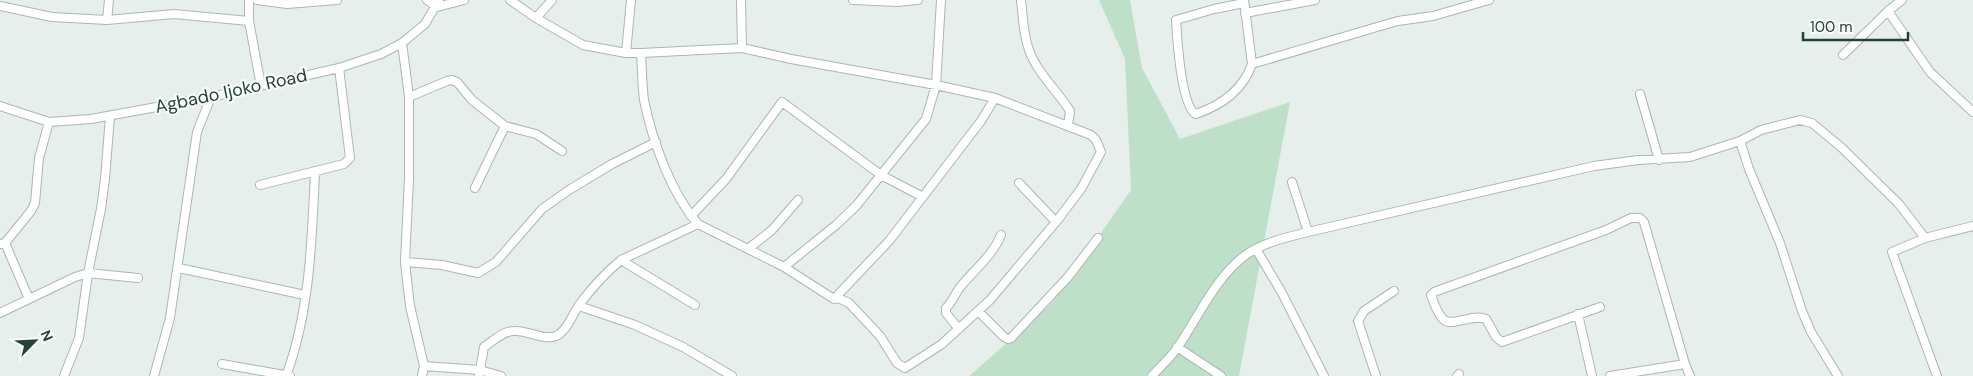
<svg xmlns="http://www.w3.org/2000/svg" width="1973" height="376" viewBox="0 0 1973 376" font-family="'DM Sans',sans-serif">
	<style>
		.green { fill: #bfe0c8 }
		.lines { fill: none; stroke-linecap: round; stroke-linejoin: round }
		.minor-casing { stroke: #a8b8b2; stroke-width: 10 }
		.minor { stroke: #fff; stroke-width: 8 }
		.labels { text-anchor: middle; stroke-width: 4.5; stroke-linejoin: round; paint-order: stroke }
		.street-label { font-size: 18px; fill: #24423a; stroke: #f7fbf9 }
	</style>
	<rect width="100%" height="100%" fill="#e6efeb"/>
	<path class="green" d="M1099,0H1130L1142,68L1180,139L1290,102L1239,376H969L1051,304L1131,190L1125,59Z"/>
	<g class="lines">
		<g class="minor-casing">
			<path id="minor" d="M249,0V21L261,86
				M257,0L287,4L337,0
				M427,0L437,7L464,0
				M510,0L536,18L583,45L626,53H641L742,48L791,59L936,85L995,98L1091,135L1096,140L1101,152L1081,189L1056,222L990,300L942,344L905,368L897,363L880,336L849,303L838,298L834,299L784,267L698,224C671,193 652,140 644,100C642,85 642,68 641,53
				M741,0L742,48
				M853,0L897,2L918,0
				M1021,0C1023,16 1023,34 1029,50C1037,73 1057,90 1070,111L1068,125
				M1244,0L1252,64C1243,90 1222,105 1196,114C1181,107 1177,37 1176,20L1214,9L1244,3
				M0,6L52,17L107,20L174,14L249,21
				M1888,11L1930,72L1973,112
				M1245,13L1315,0
				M536,18L552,0
				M107,20L109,0
				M402,43L409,97V178L405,262L410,306L424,366L422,376
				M626,53L631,0
				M1843,55L1888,11L1902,0
				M1252,64L1377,27L1398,21L1433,16L1489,0
				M1640,94L1659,160
				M409,97L447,81L452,80L457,82L472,100L505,126L536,134L562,151
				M0,106L49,122L91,119L211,97L339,68L381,54L402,43L425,24L439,0
				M1740,141L1749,169L1780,243L1802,311L1811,332L1838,376
				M1292,182L1308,232
				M1019,183L1056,222
				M260,185L344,164L350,158L339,68
				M475,188L505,126
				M691,216L726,179L782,102L881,175L923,197
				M5,243L29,299
				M0,244L5,243L31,211L35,203L39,158L49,122
				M748,249L772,230L798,200
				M1256,249L1282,293L1324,376
				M621,260L695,305
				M405,262L442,265L478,273L496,262L542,209L569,190L612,164L656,142
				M784,267L836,225L856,206L926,119L936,85L941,0
				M179,268L305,295
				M834,299L889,241L981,121L995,98
				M579,306L635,325L683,347L732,376
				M1600,307L1502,342L1496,337L1486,319C1473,313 1453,327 1444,320C1437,314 1434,303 1431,295L1434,292L1606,230L1631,218H1640L1644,222L1685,364L1690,376
				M978,311L1004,337L1008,339L1011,338L1068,277L1098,238
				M0,313L75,277L88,273L138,278
				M1578,314L1592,376
				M958,328L946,313V308C954,301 955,292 962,285C975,269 993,255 1001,235
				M1177,347L1221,376
				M222,364L290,376
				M424,366L480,370L501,376
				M64,376L79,338L88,273L101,209L105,179L110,116
				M154,376L170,318L197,132L211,97
				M286,376C310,312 312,239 315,171
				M479,376L484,347C493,341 503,331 514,331C528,330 543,341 556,336C567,331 572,315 579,305C591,289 605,273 621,260L698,224
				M1152,376C1161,366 1171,357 1178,347C1198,317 1217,275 1247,254C1265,242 1288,237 1308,232L1594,166L1638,160L1690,157L1740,141L1761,130L1800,120L1812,123L1842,148L1899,204L1925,238
				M1376,376L1358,321L1364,311L1394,291
				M1457,376L1459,374
				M1610,376L1685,364
				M1937,376L1892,252L1925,238L1973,226"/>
		</g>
		<use href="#minor" class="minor"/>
	</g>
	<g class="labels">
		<g class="street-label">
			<text transform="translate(231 91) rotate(-12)" y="6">Agbado Ijoko Road</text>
		</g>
	</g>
	<g transform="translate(35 341) rotate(66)" stroke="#f7fbf9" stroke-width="4" paint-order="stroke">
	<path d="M0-4L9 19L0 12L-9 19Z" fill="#24423a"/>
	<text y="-8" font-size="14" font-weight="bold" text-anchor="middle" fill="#24423a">N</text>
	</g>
	<path d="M1803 32v8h105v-8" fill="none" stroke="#24423a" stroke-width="2.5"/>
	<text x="1810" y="32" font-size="15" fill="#24423a" stroke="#f7fbf9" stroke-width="4" paint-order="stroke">100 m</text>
</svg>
